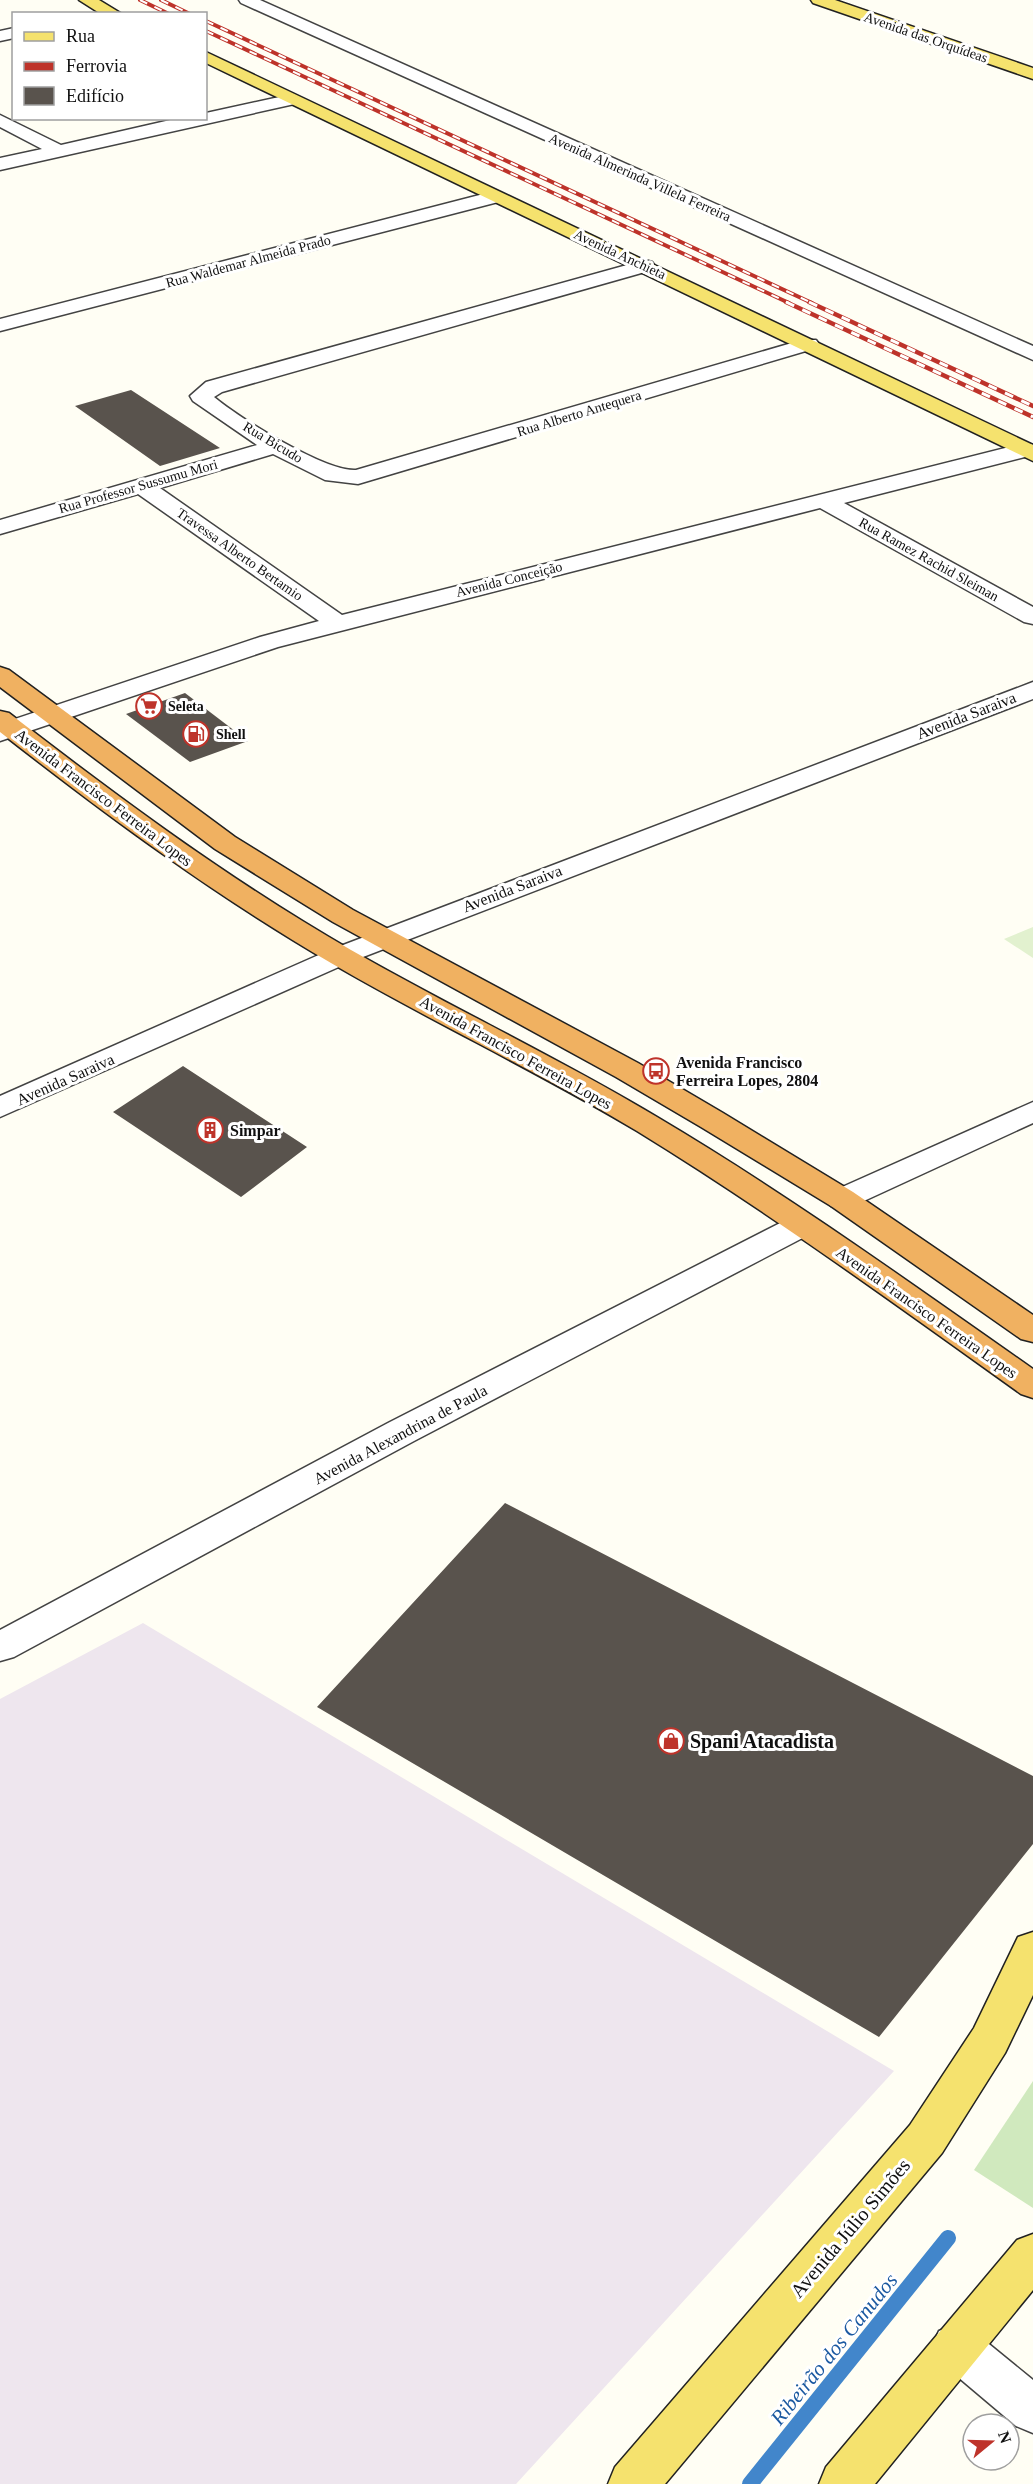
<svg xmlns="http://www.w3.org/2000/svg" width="1033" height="2484" viewBox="0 0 1033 2484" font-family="'Times New Roman',serif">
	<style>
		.industrial { fill: #eee6ee }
		.green { fill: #d0e9be }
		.pitch { fill: #e2f1cf }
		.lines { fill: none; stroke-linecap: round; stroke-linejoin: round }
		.stream { stroke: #4286cb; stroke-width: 16 }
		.building { fill: #59534d }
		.minor-casing { stroke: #434343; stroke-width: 3 }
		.major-casing { stroke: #212121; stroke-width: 3 }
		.highway-casing { stroke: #212121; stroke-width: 3 }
		.minor { fill: #fff; fill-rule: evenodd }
		.major { fill: #f5e26e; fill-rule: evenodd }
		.highway { fill: #f0b161; fill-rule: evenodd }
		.rail-far1-casing { stroke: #be332a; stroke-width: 4 }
		.rail-casing { stroke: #be332a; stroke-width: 4.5 }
		.rail-far1 { stroke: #fff; stroke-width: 2; stroke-dasharray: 8; stroke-linecap: butt }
		.rail { stroke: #fff; stroke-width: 3; stroke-dasharray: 9; stroke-linecap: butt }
		.labels { text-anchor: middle; stroke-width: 6; stroke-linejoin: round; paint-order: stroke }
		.far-street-label { font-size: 14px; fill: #101010; stroke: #fff }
		.far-poi-label { font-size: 14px; font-weight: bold; fill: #101010; stroke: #fff; text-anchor: start }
		.street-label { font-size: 16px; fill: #101010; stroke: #fff }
		.poi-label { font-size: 16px; font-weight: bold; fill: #101010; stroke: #fff; text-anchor: start }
		.near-poi-label { font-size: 20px; font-weight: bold; fill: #101010; stroke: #fff; text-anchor: start }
		.near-street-label { font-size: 20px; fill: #101010; stroke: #fff }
		.near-water-label { font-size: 21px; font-style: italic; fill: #1b59a1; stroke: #fff }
	</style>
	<rect width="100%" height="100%" fill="#fffef4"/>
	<path class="industrial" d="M143,1623L894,2071L516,2484H0V1699Z"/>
	<path class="green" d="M1033,2081V2208L974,2170Z"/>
	<path class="pitch" d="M1033,927V958L1004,939Z"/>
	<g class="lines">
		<path class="stream" d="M750,2484L948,2238"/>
	</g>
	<path class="building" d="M131,390L220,448L160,466L75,406Z
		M185,693L248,741L190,762L126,714Z
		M183,1066L307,1147L241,1197L113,1112Z
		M505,1503L1033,1776V1844L879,2037L317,1707Z"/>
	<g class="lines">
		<g class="minor-casing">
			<path id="minor" d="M239,0H260L1033,346V360L241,3Z
				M14,28V38L0,41V31Z
				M293,94L302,99L299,103L0,170V158L42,149L0,127V115L61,145L179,118H206V113Z
				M495,191L504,197L502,201L0,331V319Z
				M645,260L652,262L655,266L652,270L222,392L214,397C239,418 325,472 356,470L802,340H816L819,344L816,348L358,484L325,480L273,454L160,488L342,615L1025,443L1033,445V455L844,503L1033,607V624L1024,622L820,508L278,647L0,741V724L260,637L319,621L138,494L0,534V520L257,445L193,401L190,396L206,382Z
				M1033,682V699L350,962L0,1117V1096L330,950Z
				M1033,1102V1123L853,1206L842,1209L831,1206L826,1199L831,1192Z
				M802,1215L814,1218L818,1225L814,1232L414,1441L14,1657L0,1661V1630L388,1423L790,1218Z
				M956,2324L973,2331L1033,2380V2433L1016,2426L939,2361L932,2346L939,2331Z"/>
		</g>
		<g class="major-casing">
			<path id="major" d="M79,0H99L122,14H101Z
				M811,0H835L1033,68V79L813,3Z
				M206,52L1033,445V461L206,63Z
				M1033,1932V1995L1005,2053L942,2153L665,2484H608L615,2467L910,2125L974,2028L1018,1937Z
				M1033,2234V2290L875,2484H819L826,2467L1017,2240Z"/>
		</g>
		<g class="highway-casing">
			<path id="highway" d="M0,667L9,670L235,837L353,910L638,1063L723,1113L853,1192L1033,1315V1342L1021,1339L831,1206L701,1127L616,1077L333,922L215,849L0,687Z
				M0,711L9,713C119,798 231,881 351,950C452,1008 557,1057 657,1117C787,1194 910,1283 1033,1369V1398L1021,1394C895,1304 769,1212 637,1131C537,1071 432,1022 331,963C214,895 106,815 0,732Z"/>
		</g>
		<use href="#minor" class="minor"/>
		<use href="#major" class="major"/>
		<use href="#highway" class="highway"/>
		<g class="rail-far1-casing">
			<path id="rail-far1" d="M140,0L169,14
				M161,0L190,14
				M206,21L812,303
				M206,31L789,303"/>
		</g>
		<g class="rail-casing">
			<path id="rail" d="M786,302L1033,417
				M809,302L1033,406"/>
		</g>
		<use href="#rail-far1" class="rail-far1"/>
		<use href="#rail" class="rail"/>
	</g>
	<defs>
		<g id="supermarket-ring" transform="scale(1.35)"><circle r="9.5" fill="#fff" stroke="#be332a" stroke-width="1.5"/><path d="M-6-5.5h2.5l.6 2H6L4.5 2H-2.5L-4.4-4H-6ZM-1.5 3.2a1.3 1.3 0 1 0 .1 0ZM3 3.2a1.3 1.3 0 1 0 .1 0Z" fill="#be332a"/></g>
		<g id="fuel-ring" transform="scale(1.35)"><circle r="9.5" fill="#fff" stroke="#be332a" stroke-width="1.5"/><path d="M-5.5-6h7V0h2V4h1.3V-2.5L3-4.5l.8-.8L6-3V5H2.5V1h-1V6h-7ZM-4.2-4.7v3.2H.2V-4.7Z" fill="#be332a"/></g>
		<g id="bus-ring" transform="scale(1.35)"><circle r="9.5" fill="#fff" stroke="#be332a" stroke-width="1.5"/><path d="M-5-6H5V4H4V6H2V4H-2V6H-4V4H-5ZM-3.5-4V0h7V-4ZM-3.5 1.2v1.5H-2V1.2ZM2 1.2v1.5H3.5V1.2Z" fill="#be332a"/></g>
		<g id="building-ring" transform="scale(1.35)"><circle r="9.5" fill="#fff" stroke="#be332a" stroke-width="1.5"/><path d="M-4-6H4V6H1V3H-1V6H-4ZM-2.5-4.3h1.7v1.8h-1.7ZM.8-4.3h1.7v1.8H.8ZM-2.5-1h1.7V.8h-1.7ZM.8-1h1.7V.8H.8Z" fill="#be332a"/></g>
		<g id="shop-ring" transform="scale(1.35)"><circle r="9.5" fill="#fff" stroke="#be332a" stroke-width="1.5"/><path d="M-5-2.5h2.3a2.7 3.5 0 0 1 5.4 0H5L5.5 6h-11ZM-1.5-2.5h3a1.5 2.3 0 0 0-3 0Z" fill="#be332a"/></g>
	</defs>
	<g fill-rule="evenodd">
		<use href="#supermarket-ring" x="149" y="706"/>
		<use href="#fuel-ring" x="196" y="734"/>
		<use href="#bus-ring" x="656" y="1071"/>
		<use href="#building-ring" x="210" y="1130"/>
		<use href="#shop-ring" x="671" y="1741"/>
	</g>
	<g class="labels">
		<g class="far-street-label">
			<text transform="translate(926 37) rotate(19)" y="5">Avenida das Orquídeas</text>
			<text transform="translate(640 177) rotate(24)" y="5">Avenida Almerinda Villela Ferreira</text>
			<text transform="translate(620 254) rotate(25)" y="5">Avenida Anchieta</text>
			<text transform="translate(248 261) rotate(-15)" y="5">Rua Waldemar Almeida Prado</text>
			<text transform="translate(579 413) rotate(-17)" y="5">Rua Alberto Antequera</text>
			<text transform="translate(273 442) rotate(31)" y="5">Rua Bicudo</text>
			<text transform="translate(138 486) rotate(-16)" y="5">Rua Professor Sussumu Mori</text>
			<text transform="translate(240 554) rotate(35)" y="5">Travessa Alberto Bertamio</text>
			<text transform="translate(929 559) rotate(29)" y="5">Rua Ramez Rachid Sleiman</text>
			<text transform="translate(509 579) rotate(-14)" y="5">Avenida Conceição</text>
		</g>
		<g class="far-poi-label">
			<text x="168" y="711">Seleta</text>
			<text x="216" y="739">Shell</text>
		</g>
		<g class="street-label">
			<text transform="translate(966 715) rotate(-21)" y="6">Avenida Saraiva</text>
			<text transform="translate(104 797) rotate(37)" y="6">Avenida Francisco Ferreira Lopes</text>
			<text transform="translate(512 888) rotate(-21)" y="6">Avenida Saraiva</text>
			<text transform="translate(516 1052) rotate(29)" y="6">Avenida Francisco Ferreira Lopes</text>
			<text transform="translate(65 1079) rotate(-24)" y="6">Avenida Saraiva</text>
			<text transform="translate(927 1312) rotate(35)" y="6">Avenida Francisco Ferreira Lopes</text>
			<text transform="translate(400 1434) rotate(-28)" y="6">Avenida Alexandrina de Paula</text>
		</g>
		<g class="poi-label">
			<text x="676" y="1068">Avenida Francisco<tspan x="676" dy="18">Ferreira Lopes, 2804</tspan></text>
			<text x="230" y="1136">Simpar</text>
		</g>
		<g class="near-poi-label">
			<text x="690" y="1748">Spani Atacadista</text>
		</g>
		<g class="near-street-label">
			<text transform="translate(850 2228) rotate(-50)" y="7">Avenida Júlio Simões</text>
		</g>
		<g class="near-water-label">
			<text transform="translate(834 2349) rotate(-51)" y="7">Ribeirão dos Canudos</text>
		</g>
	</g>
	<rect x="12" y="12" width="195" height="108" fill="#ffffff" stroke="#9f9f9f" stroke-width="1.5"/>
	<rect x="24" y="32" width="30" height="9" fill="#f5e26e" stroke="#9f9f9f" stroke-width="1.5"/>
	<text x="66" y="42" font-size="18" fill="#101010">Rua</text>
	<rect x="24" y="62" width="30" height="9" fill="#be332a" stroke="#9f9f9f" stroke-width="1.5"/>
	<text x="66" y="72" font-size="18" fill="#101010">Ferrovia</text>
	<rect x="24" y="87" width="30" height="18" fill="#59534d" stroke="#9f9f9f" stroke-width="1.5"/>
	<text x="66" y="102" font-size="18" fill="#101010">Edifício</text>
	<g transform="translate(991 2442) rotate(71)"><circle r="28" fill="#ffffff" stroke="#9f9f9f" stroke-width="1.5"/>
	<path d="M0-4.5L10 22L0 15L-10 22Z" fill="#be332a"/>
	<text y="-9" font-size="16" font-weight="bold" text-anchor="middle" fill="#101010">N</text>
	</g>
</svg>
